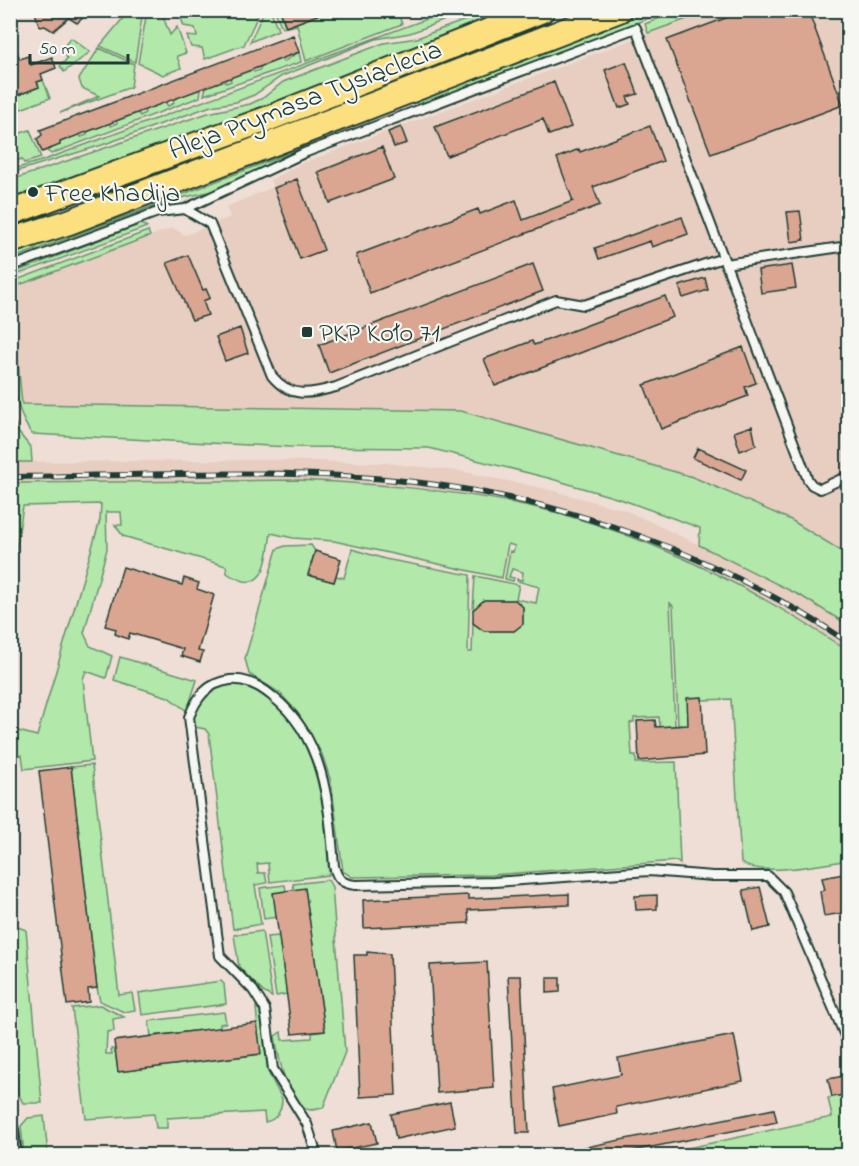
<svg xmlns="http://www.w3.org/2000/svg" width="859" height="1166" viewBox="0 0 859 1166" font-family="'Indie Flower',sans-serif">
	<style>
		.built { fill: #e8cdc1 }
		.green { fill: #b2e8aa; stroke: #68926f; stroke-width: 1.5 }
		.building { fill: #dba691; stroke: #1f3d34; stroke-width: 1.5 }
		.lines { fill: none; stroke-linecap: round; stroke-linejoin: round }
		.service-casing { stroke: #1f3d34; stroke-width: 12 }
		.minor-casing { stroke: #1f3d34; stroke-width: 20 }
		.primary-casing { stroke: #1f3d34; stroke-width: 28 }
		.service { stroke: #f6f6f2; stroke-width: 8 }
		.minor { stroke: #f6f6f2; stroke-width: 15 }
		.primary { stroke: #fce080; stroke-width: 24 }
		.rail-casing { stroke: #1f3d34; stroke-width: 6 }
		.rail { stroke: #f6f6f2; stroke-width: 4; stroke-dasharray: 11; stroke-linecap: butt }
		.poi-dot { fill: #1f3d34; stroke: #f6f6f2; stroke-width: 2 }
		.labels { text-anchor: middle; stroke-width: 4.5; stroke-linejoin: round; paint-order: stroke }
		.street-label { font-size: 27px; fill: #1f3d34; stroke: #f6f6f2 }
		.poi-label { font-size: 27px; fill: #1f3d34; stroke: #f6f6f2; text-anchor: start }
	</style>
	<rect width="100%" height="100%" fill="#eeded5"/>
	<filter id="ink" filterUnits="userSpaceOnUse"><feTurbulence type="fractalNoise" baseFrequency=".0167" numOctaves="2"/><feDisplacementMap in="SourceGraphic" scale="12" xChannelSelector="R" yChannelSelector="G"/><feConvolveMatrix kernelMatrix="1 2 1 2 8 2 1 2 1" color-interpolation-filters="sRGB"/></filter>
	<g filter="url(#ink)">
		<path class="built" d="M709,11H848V555L791,520L693,477L461,411L22,404L11,288L172,228L186,235L230,217L226,207L273,187L270,180L300,164Z
			M272,460L385,463L459,471L542,488L625,510L727,558L801,596L848,625V677L660,568L299,500L23,506L22,482H11L10,464L22,462Z"/>
		<path class="green" d="M331,10L397,11L402,24L306,61L297,25L282,28L275,11H280L286,27Z
			M451,10L470,11L410,33L376,39L282,76L254,95L236,102L211,106L102,145L11,173V170L44,160Z
			M129,11H143L135,62L100,46Z
			M147,11H161L170,35L177,27L186,53L177,56L181,68L163,75L138,63Z
			M178,11V10L260,11L244,45L205,59L202,48L191,47L187,36L197,37L195,28L184,26Z
			M264,11H271L278,30L250,42Z
			M490,11H510L73,180L11,199V180L208,113L250,104L263,98L283,82L384,43L417,38Z
			M649,11H668L417,105L416,102Z
			M677,11H681L680,17L695,11H709L648,33L645,24Z
			M71,38L90,52L64,72L60,66L67,59L63,47Z
			M99,48L134,64L131,87L60,113L99,96L82,88L79,79Z
			M299,52L301,62L204,95L206,87L224,80L226,83L231,81L230,78L252,70L254,72L260,70V67L281,59L283,62Z
			M43,80L50,98L13,112L11,98L39,87L37,82Z
			M201,89L200,97L51,154L46,150L59,145L60,142L79,134L81,137L87,135V132L109,123L111,126L117,123L116,121L138,113L140,116L145,113L144,110L165,102L168,106L174,103L173,99Z
			M30,130L41,158L24,163L22,159L11,162V136Z
			M310,145L213,191L172,200L11,259L10,255L137,212Z
			M141,224L147,227L11,277L13,273Z
			M148,231L150,236L11,288L22,404L461,411L693,477L791,520L848,555V625L801,596L699,545L700,528L623,500L552,479L429,448L290,447L32,434C6,402 10,323 11,282Z
			M10,410L19,433L31,448L32,462H13L10,454Z
			M299,480C378,484 457,490 534,507C645,533 754,588 848,651V860C824,864 761,877 741,863L731,699L702,700V697L689,749H682L680,725H678L673,606L670,603L675,726L660,727L659,717L634,718V722L630,723L632,756H636V763L676,762L680,864L676,861L491,875L352,877L343,871L331,782L322,754L298,713L280,693L249,674L245,658L277,549L285,546L311,545L315,551L308,575L334,582L336,576L344,578L352,549L385,559L470,575L468,652H472L473,623L484,631H514L523,624V607L515,600H484L473,610L475,576L519,585L516,599L536,603L539,587L517,581V579L522,580L523,572L512,569L509,577L514,578L513,581L505,579L510,551L513,552L515,546L508,544L502,578L334,541L293,538L271,533C268,547 268,586 244,581C238,579 232,577 227,573L226,566L123,536L115,525H122L121,512H106L107,549L84,633L90,646L112,656L106,678L86,671L83,679L92,761L24,769L22,755L11,756V729L37,736L100,520L101,504L23,506L11,583V493L14,492L16,483Z
			M120,657L197,680L187,711L168,697L114,680Z
			M241,684C249,688 259,691 266,696C321,739 325,812 329,875L270,882L268,863L257,864L258,873H265L267,883L255,885L261,924L233,929L209,734L205,729L195,727L193,719C201,698 216,684 241,684Z
			M92,765L119,995L132,993L135,1010L124,1012L100,1001L97,988L71,767Z
			M328,880L332,887L345,1052L323,1108C317,1109 310,1112 304,1108C286,1097 278,1055 275,1036L281,1032L282,1040L312,1038V1033L325,1031L305,889L294,890L293,884Z
			M285,885L286,891L277,917L264,919L260,888Z
			M10,924L26,930L42,1103H23L18,1093L10,1014Z
			M262,931L272,997L263,992L239,967L234,935Z
			M279,936L287,994L276,996L267,937Z
			M221,981L224,984L226,1004L142,1015L139,993Z
			M100,1005L124,1017L113,1019L114,1031L107,1032L106,1054H112L111,1049H115L118,1072L260,1054L256,1007L260,1011L268,1072L282,1099C282,1110 277,1120 265,1122L264,1112L167,1118V1128H156L154,1114L86,1119L72,1008Z
			M224,1012L226,1023L220,1024V1028L151,1036L149,1021Z
			M848,1094V1155L651,1156L832,1117L828,1098Z
			M44,1116L48,1155H24L21,1126L28,1118Z"/>
		<path class="building" d="M34,10H92L77,23L69,18L53,31L45,26L40,27Z
			M280,10H328V11L286,27Z
			M747,10H808L843,105L711,154L667,40Z
			M293,35L299,52L60,142V145L42,152L37,139L42,135L40,130Z
			M10,37L20,59L28,56L31,65L52,57L56,68L41,74L43,80L37,82L39,87L10,98Z
			M626,62L638,94L627,97L630,104L619,108L605,70Z
			M554,82L571,127L549,135L543,119L447,156L435,127Z
			M650,126L663,161L593,187L600,205L370,293L356,255L478,209L480,214L516,200L523,220L573,201L557,158L579,149L580,152Z
			M401,127L407,143L394,147L388,132Z
			M382,147L394,179L330,203L318,172Z
			M297,179L324,250L300,259L274,188Z
			M800,211L804,240L791,242L787,212Z
			M682,217L688,234L652,247L650,241L599,259L595,248Z
			M188,255L203,290L206,289L210,298L203,301L208,315L192,320L167,263Z
			M533,264L543,291L329,373L319,345Z
			M792,265L796,288L761,293L758,270Z
			M705,278L708,290L683,298L679,286Z
			M665,296L673,317L495,386L484,359L532,341L534,345Z
			M240,328L248,353L225,361L216,337Z
			M743,347L756,383L745,387L748,396L661,429L644,385Z
			M752,426L756,445L740,451L734,432Z
			M698,448L746,470L741,480L693,458Z
			M315,551L341,559L334,582L308,575Z
			M123,567L182,585L184,578L199,583L197,589L214,595L198,651L203,652L200,662L181,656L183,649L130,633L128,639L115,634L116,629L105,626Z
			M484,600H515L523,607V624L514,631H484L473,623V610Z
			M702,697L705,755L639,761L637,721L655,720L656,727L688,725L687,698Z
			M71,767L97,988L88,989L89,1002L67,1005L39,771Z
			M849,873V912L824,916L820,891L825,890L822,878Z
			M760,887L770,927L753,931L743,890Z
			M305,888L325,1031L292,1034L273,893Z
			M569,894V905L468,910L469,923L364,928L363,900L468,895V899Z
			M657,895V909L636,910L635,896Z
			M367,952L390,954L396,1095L360,1097L354,955H367Z
			M487,962L494,1088L437,1093L430,965Z
			M508,976H521L529,1133H517Z
			M547,978H560V992L547,993Z
			M257,1023L261,1054L118,1072L114,1041Z
			M734,1035L743,1081L616,1107L617,1114L559,1126L552,1089L621,1075L618,1058Z
			M849,1075V1094L832,1097L828,1079Z
			M450,1102L455,1126L396,1139L391,1114Z
			M774,1109L777,1122L612,1155H566V1151Z
			M372,1122L377,1143L337,1151L333,1131Z"/>
		<g class="lines">
			<g class="service-casing">
				<path id="service" d="M185,209L304,153L636,28L808,480L812,485L820,489L848,476
					M725,264L848,246
					M10,267L158,212L185,209L210,224L272,376C291,399 310,394 336,387L556,300L584,305L723,258
					M317,1156L307,1124L273,1069L265,1009L253,990L220,956L189,717C197,697 207,683 230,680C246,678 260,686 272,696C325,737 329,804 334,866C337,879 342,884 356,885L494,882L649,871L713,876H768L784,892L848,1043"/>
			</g>
			<g class="minor-casing">
				<path id="minor" d="M10,1130L13,1156"/>
			</g>
			<g class="primary-casing">
				<path id="primary" d="M10,213L272,117L542,10
					M10,241L69,222L619,10"/>
			</g>
			<use href="#service" class="service"/>
			<use href="#minor" class="minor"/>
			<use href="#primary" class="primary"/>
			<g class="rail-casing">
				<path id="rail" d="M10,477C143,476 283,467 414,482C570,500 718,556 848,642"/>
			</g>
			<use href="#rail" class="rail"/>
		</g>
	</g>
	<g class="poi-dot">
		<circle cx="33" cy="192" r="6"/>
		<rect x="301" y="326" width="12" height="12" rx="3"/>
	</g>
	<g class="labels">
		<g class="street-label">
			<text transform="translate(305 99) rotate(-21)" y="9">Aleja Prymasa Tysiąclecia</text>
		</g>
		<g class="poi-label">
			<text x="45" y="201">Free Khadija</text>
			<text x="319" y="341">PKP Koło 71</text>
		</g>
	</g>
	<rect width="859" height="1166" fill="none" stroke="#f6f6f2" stroke-width="36"/>
	<rect x="18" y="18" width="823" height="1130" fill="none" stroke="#1f3d34" stroke-width="2" filter="url(#ink)"/>
	<path d="M30 54v9h98v-9" fill="none" stroke="#1f3d34" stroke-width="3"/>
	<text x="39" y="54" font-size="18" fill="#1f3d34" stroke="#f6f6f2" stroke-width="4.5" paint-order="stroke">50 m</text>
</svg>
